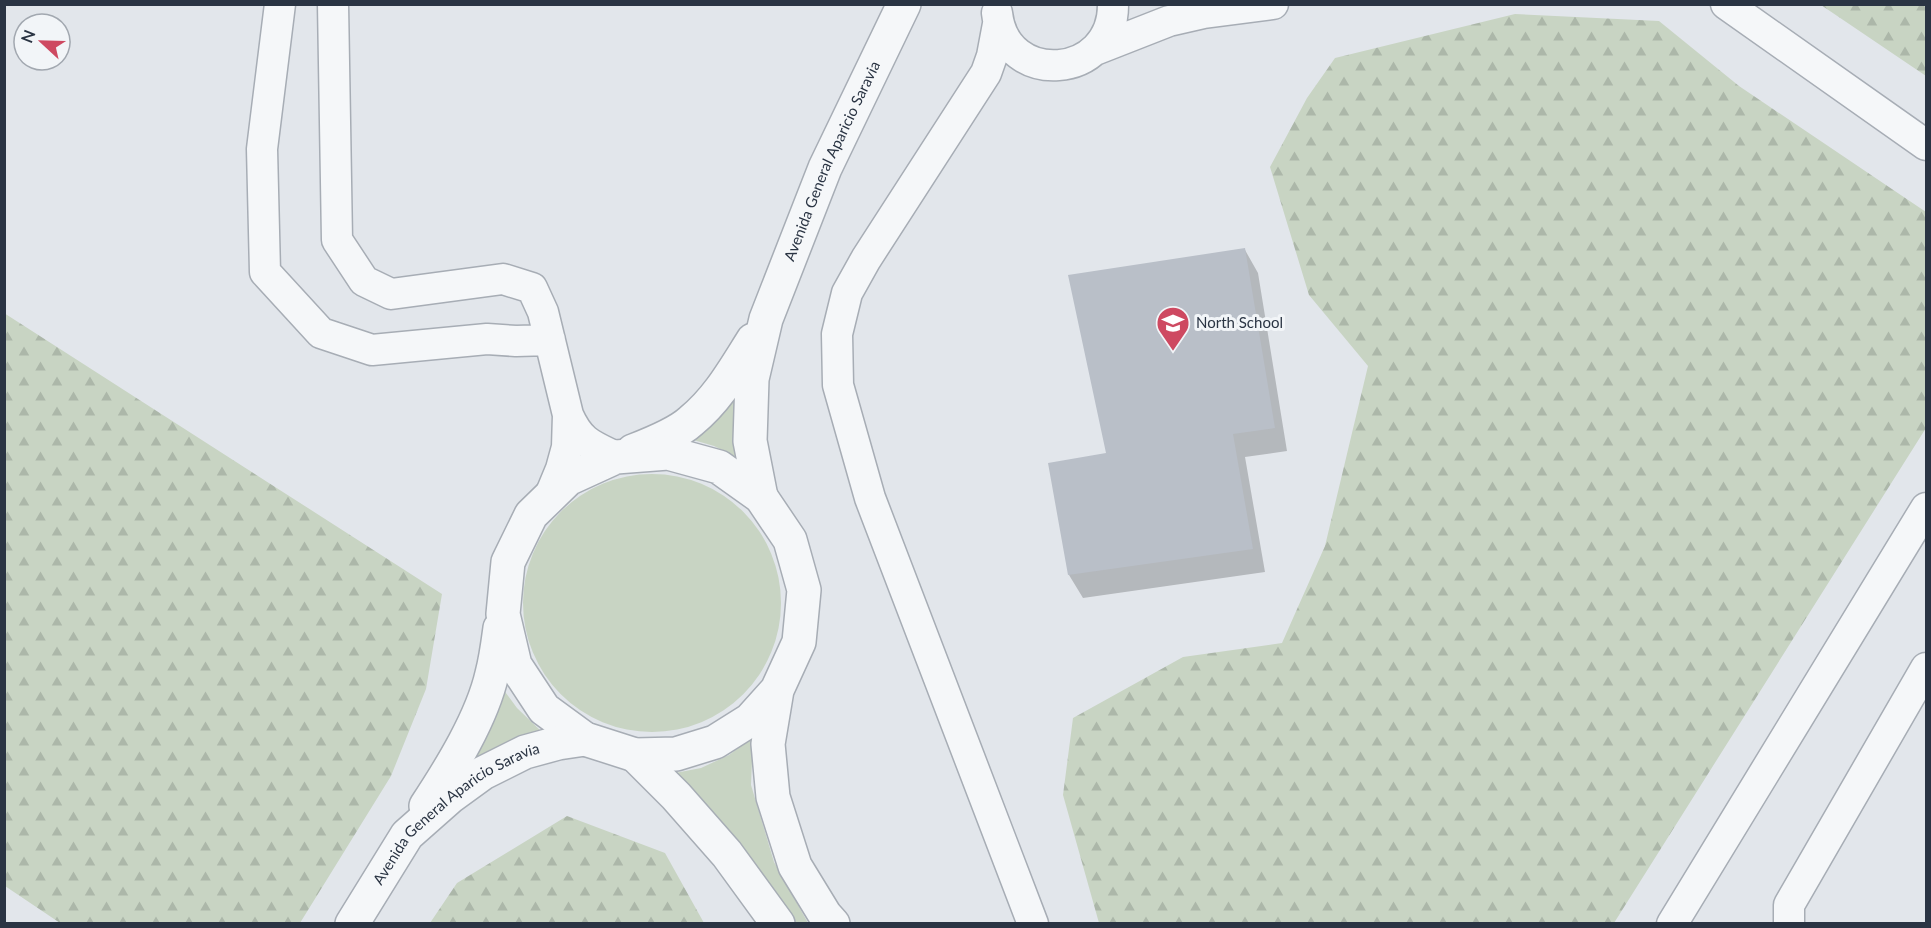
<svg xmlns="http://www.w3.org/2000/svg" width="1931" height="928" viewBox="0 0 1931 928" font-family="Lato,sans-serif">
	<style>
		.grass { fill: #c8d4c3 }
		.forest { fill: url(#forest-firs) }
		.shadow { fill: #0003 }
		.building { fill: #b9bfc8 }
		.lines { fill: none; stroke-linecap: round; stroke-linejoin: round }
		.minor-casing { stroke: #a7adb5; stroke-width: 33 }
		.tertiary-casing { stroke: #a7adb5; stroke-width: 36 }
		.minor { stroke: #f5f7f9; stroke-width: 30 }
		.tertiary { stroke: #f5f7f9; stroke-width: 33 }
		.labels { text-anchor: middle; stroke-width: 6; stroke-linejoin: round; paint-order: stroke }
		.street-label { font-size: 15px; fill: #2a3443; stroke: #f2f5f8 }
		.poi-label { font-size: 15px; fill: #2a3443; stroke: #f2f5f8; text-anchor: start }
	</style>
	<defs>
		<pattern id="forest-firs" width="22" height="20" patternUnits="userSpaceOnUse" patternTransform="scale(1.5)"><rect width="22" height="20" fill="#c8d4c3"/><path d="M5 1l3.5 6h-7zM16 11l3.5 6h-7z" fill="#acb7a9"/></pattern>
	</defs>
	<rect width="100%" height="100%" fill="#e2e6eb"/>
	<path class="grass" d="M745,373L738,458L714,446L690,439Z
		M523 603a129 129 0 1 1 258 0a129 129 0 1 1-258 0Z
		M503,689L517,708L544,734L484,762L472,759Z
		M753,737L751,785L774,862L808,923H797L670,774L701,768L729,755Z"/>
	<path class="forest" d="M1821,5H1926V76Z
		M1515,14L1659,21L1739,86L1926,212V428L1614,923H1099L1063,795L1073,718L1183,657L1282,643L1325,546L1368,366L1309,295L1270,167L1307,98L1335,58Z
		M4,313L442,594L426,689L391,776L300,923H60L5,886Z
		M567,816L665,853L704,923H430L457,883Z"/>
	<path class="shadow" d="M1245,250L1258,273L1287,451L1245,457L1265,572L1083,598L1069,575L1107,454Z"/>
	<path class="building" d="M1245,248L1275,428L1233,434L1253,549L1068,575L1048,463L1106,453L1068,275Z"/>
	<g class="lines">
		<g class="minor-casing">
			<path id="minor" d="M280,4L262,149L265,272L321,333L372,350L487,339L516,341L550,340
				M333,4L337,240L364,281L391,294L503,279L532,288L543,312L568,415C580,442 591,445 616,457
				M1726,4L1926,145
				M997,13C1005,88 1114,80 1113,4
				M998,24L992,56L986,73L866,259L847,293L837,334L838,385L870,498L1033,924
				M1095,50L1169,21L1204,13L1273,4
				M549,498L561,469L567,447L568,415
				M1672,924L1926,508
				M1789,924V905L1926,668"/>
		</g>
		<g class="tertiary-casing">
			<g id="tertiary">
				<path d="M633,451C651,444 677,434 691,421C718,399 734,370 753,340"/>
				<path id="s1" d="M761,497L750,441L752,379L766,319L825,168L904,4"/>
				<path d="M777,690L750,720L715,742L676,754L635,755L585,739L544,709L515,665L503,614L508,562L531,515L568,479L616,457L668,453L719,467L761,497L790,540L804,590L799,642L777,690L768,744L773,797L795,866L825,915L833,924"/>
				<path d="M635,755L676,796L727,854L778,924"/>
				<path d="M426,806C451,768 482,718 492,674C496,659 498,643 500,628"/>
				<path id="s2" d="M352,924L407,835L450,797L483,773L525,752L558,743L585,739"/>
			</g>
		</g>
		<use href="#minor" class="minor"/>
		<use href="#tertiary" class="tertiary"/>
	</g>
	<defs>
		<g id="school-pin" transform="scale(1.725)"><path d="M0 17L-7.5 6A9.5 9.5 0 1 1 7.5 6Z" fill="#ce4961" stroke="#f2f5f8"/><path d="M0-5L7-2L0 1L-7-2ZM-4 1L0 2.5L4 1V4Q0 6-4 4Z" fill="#fff"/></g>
	</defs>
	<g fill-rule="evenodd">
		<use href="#school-pin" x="1173" y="323"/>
	</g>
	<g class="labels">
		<g class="street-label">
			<text dy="5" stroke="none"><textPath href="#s1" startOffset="352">Avenida General Aparicio Saravia</textPath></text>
			<text dy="5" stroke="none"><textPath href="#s2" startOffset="156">Avenida General Aparicio Saravia</textPath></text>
		</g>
		<g class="poi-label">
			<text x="1196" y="328">North School</text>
		</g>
	</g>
	<rect width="1931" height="928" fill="none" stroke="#2a3443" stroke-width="12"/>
	<g transform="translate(42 42) rotate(292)"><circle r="28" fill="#f2f5f8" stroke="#a2a8b0" stroke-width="1.5"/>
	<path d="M0-4.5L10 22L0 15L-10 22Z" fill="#ce4961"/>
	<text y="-9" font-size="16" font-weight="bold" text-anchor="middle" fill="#2a3443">N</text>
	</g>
</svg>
